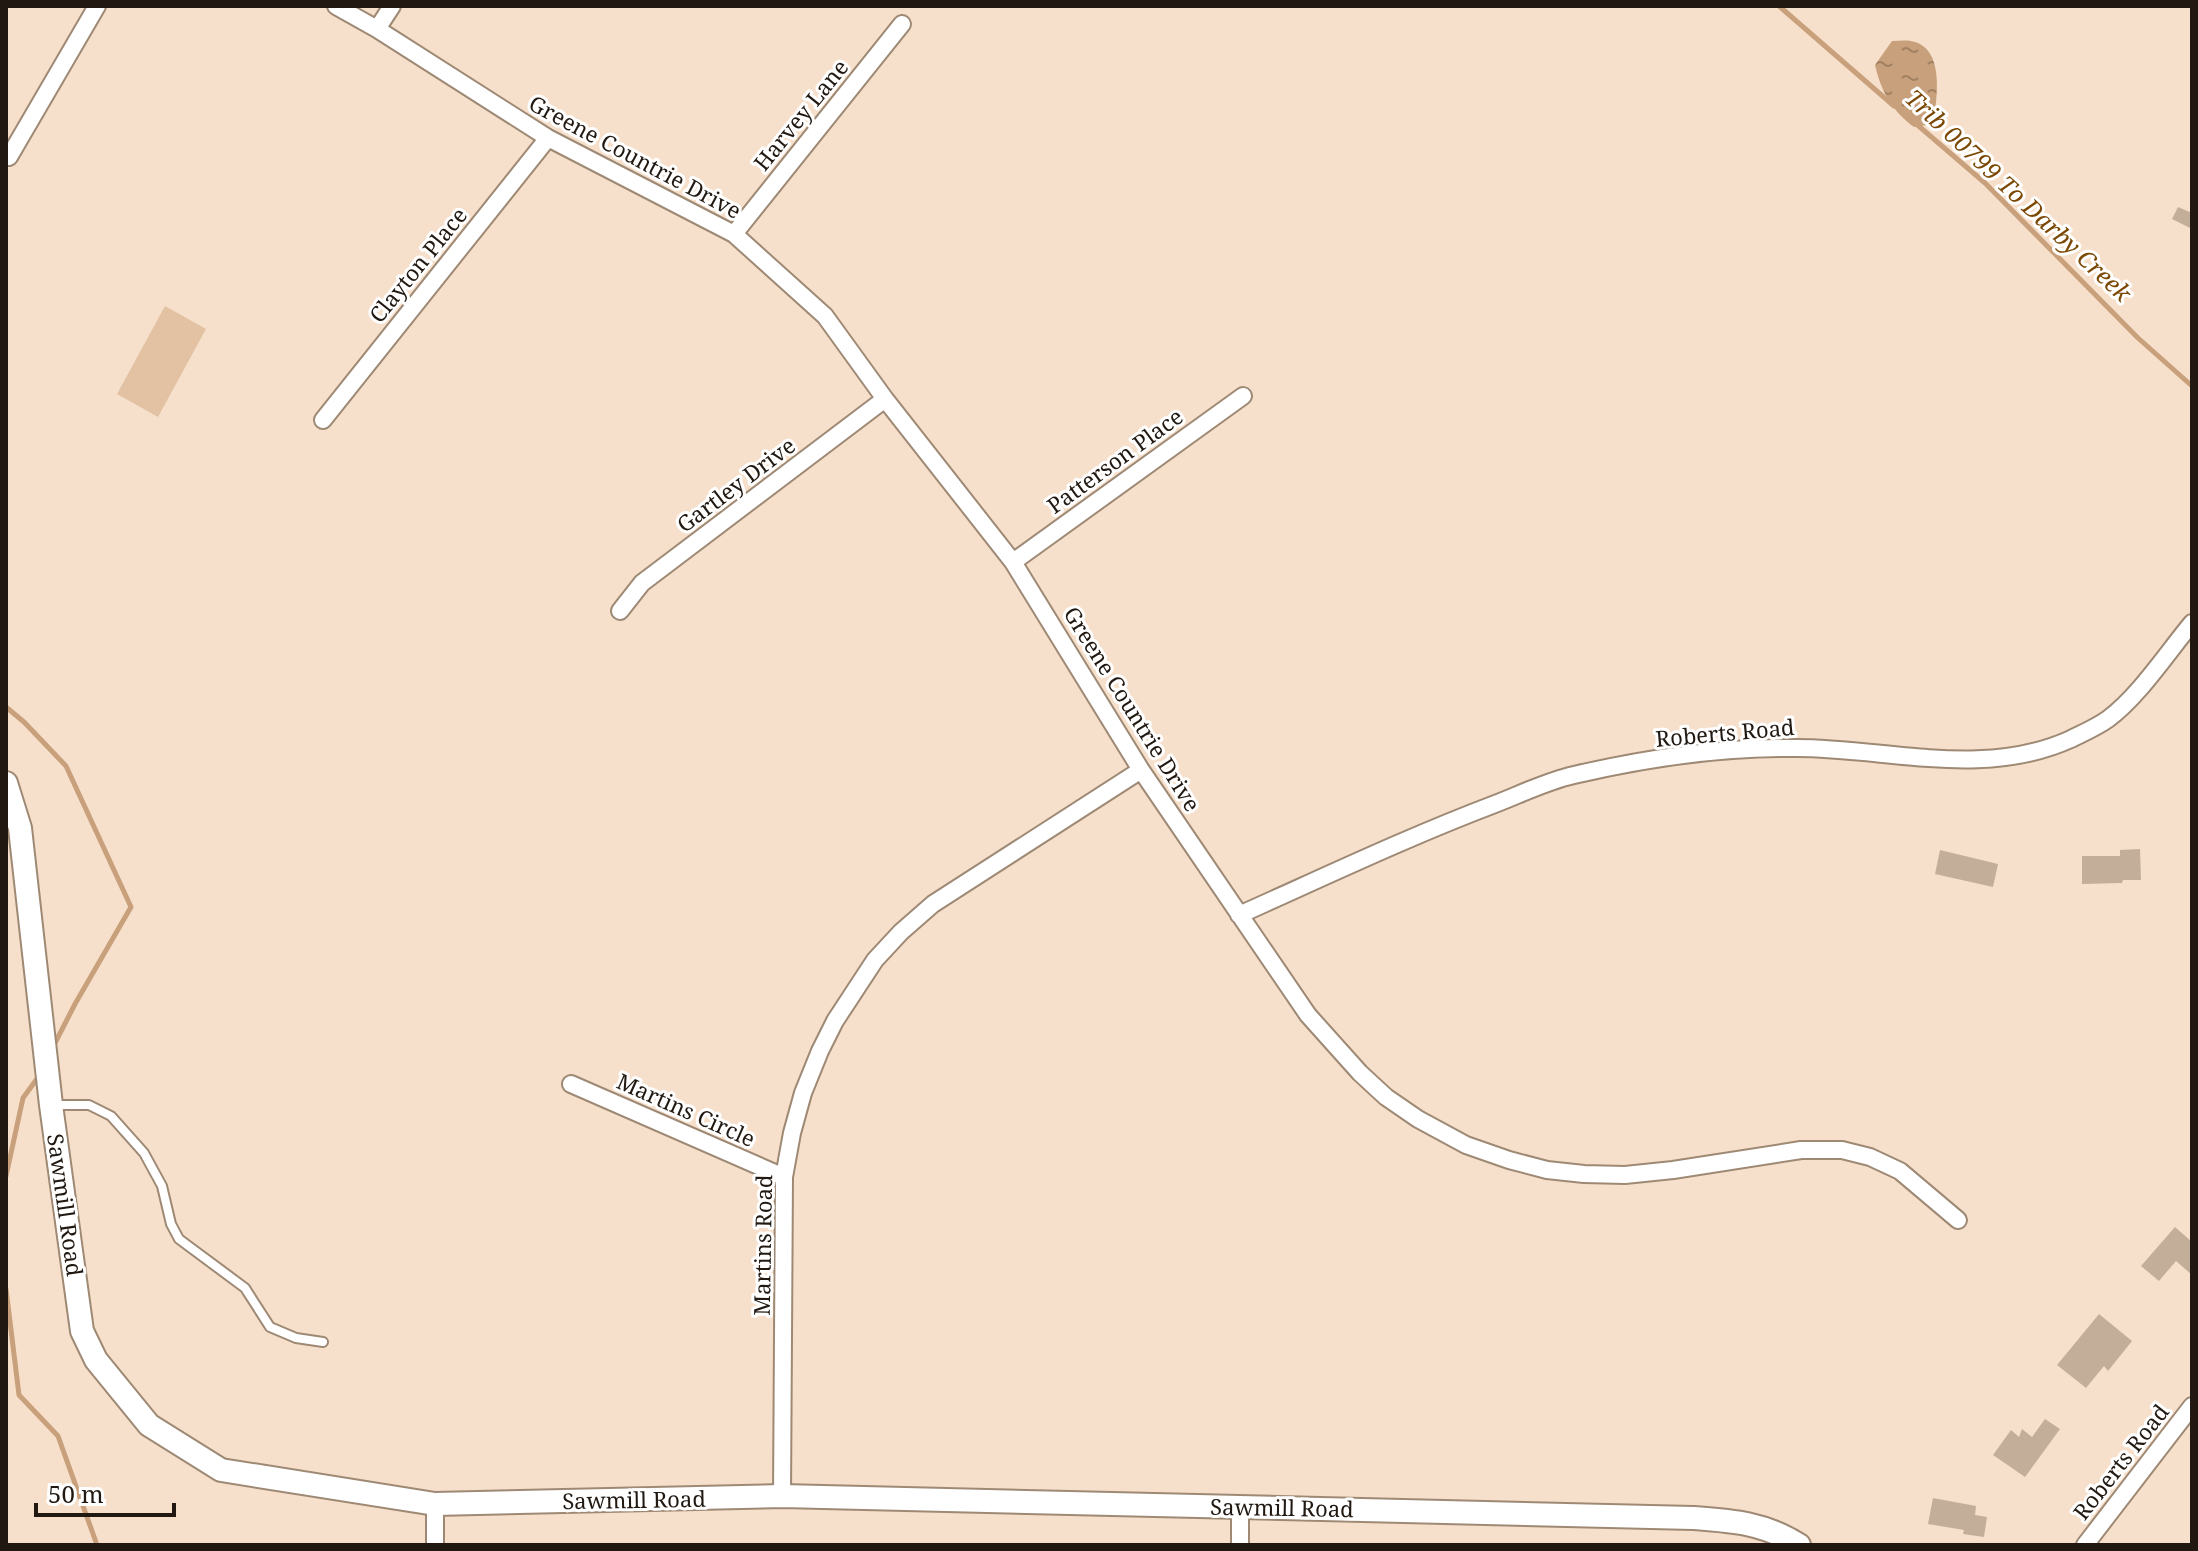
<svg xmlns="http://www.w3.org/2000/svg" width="2198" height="1551" viewBox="0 0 2198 1551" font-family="'Noto Serif',serif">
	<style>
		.garden { fill: #e2c2a3 }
		.water { fill: url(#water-ripples) }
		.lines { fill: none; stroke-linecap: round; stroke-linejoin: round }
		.stream { stroke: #c8a07b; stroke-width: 5 }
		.building { fill: #c3ae99 }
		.lane-casing { stroke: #9e8975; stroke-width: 12 }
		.street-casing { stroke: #9e8975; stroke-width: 20 }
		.secondary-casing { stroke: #9e8975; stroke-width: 26 }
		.lane { stroke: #fff; stroke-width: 8 }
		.street { stroke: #fff; stroke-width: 16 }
		.secondary { stroke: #fff; stroke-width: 22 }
		.labels { text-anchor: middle; stroke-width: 6; stroke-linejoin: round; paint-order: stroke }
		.street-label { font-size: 22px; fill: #201811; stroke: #fff }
		.water-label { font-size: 24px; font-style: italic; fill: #7b4804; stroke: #fff }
	</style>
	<defs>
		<pattern id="water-ripples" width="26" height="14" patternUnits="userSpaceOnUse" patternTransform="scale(2)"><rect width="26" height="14" fill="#c8a07b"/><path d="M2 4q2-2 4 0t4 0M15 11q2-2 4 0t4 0" fill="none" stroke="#a28163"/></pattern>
	</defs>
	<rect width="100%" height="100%" fill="#f7e0cb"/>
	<path class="garden" d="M165,306L206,329L158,417L117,394Z"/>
	<path class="water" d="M1892,41C1898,41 1905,40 1911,41C1945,47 1937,97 1934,120L1927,125L1914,127C1892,111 1881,91 1875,65Z"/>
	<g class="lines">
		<path class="stream" d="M1779,6L1894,106
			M1914,122L1985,183L2138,338L2192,386
			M6,707L24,722L66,766L131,907L75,1004L52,1049
			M6,1176L23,1098L39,1076
			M6,1289L19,1395L58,1436L97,1545"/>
	</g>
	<path class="building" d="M2178,207L2192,213V229L2172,219Z
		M2140,849L2141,880H2123L2122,883L2082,884V856H2120V850Z
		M1940,850L1998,864L1993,887L1935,874Z
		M2175,1227L2192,1242V1275L2176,1261L2159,1281L2141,1266Z
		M2099,1314L2132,1341L2108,1371L2104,1366L2086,1388L2057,1365Z
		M2045,1419L2060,1429L2025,1477L1993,1455L2011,1430L2019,1437L2022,1429L2032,1437Z
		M1933,1498L1976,1506L1975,1515L1987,1517L1984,1537L1963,1534L1964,1530L1928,1524Z"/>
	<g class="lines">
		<g class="lane-casing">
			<path id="lane" d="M52,1105H89L111,1116L144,1153L162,1186L171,1224L179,1239L245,1288L270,1327L296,1338L323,1342"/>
		</g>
		<g class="street-casing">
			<path id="street" d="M336,6L377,29L548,138L734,234L825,316L885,399L1013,562L1141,770L1308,1015L1360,1073L1386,1097L1418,1119L1466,1145L1509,1160L1547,1170L1584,1174L1625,1175L1673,1170L1801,1150H1842L1870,1157L1900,1171L1958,1220
				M377,29L392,6
				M9,157L97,6
				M734,234L902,24
				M323,420L548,138
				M1013,562L1243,396
				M620,611L642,583L885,399
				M1239,915C1324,877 1408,837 1495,804C1521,794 1547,781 1574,775C1647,758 1722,747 1796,748C1888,748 1983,779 2071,739C2083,733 2097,727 2108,719C2139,696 2167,653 2192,623
				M571,1084L784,1177
				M782,1496L784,1177L792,1133L803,1093L820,1051L835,1021L875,960L901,932L933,904L1141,770
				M435,1545V1504
				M1240,1545V1507
				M2085,1545L2192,1406"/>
		</g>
		<g class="secondary-casing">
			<path id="secondary" d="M6,783L20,828L51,1105L82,1331L96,1360L149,1425L221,1470L435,1504L782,1496L1693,1518C1734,1521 1764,1523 1799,1545"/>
		</g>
		<use href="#lane" class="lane"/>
		<use href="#street" class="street"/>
		<use href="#secondary" class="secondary"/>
	</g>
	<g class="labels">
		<g class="street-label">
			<text transform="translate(801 115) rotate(-51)" y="8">Harvey Lane</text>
			<text transform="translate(635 157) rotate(28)" y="8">Greene Countrie Drive</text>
			<text transform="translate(418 265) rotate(-51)" y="8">Clayton Place</text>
			<text transform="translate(1115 461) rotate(-36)" y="8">Patterson Place</text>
			<text transform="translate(736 485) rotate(-37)" y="8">Gartley Drive</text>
			<text transform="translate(1132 709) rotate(58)" y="8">Greene Countrie Drive</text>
			<text transform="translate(1725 733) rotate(-5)" y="8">Roberts Road</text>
			<text transform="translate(686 1110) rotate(24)" y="8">Martins Circle</text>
			<text transform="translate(65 1205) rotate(82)" y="8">Sawmill Road</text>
			<text transform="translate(763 1245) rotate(-89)" y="8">Martins Road</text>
			<text transform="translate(2121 1462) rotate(-52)" y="8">Roberts Road</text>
			<text transform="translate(634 1500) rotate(-1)" y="8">Sawmill Road</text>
			<text transform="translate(1282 1508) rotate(1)" y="8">Sawmill Road</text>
		</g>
		<g class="water-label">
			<text transform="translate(2018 196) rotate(43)" y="8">Trib 00799 To Darby Creek</text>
		</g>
	</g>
	<rect width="2198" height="1551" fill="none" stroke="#201811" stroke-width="16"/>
	<path d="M36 1503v12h138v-12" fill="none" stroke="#201811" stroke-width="4"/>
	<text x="48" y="1503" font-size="24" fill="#201811" stroke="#ffffff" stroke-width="6" paint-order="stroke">50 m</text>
</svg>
